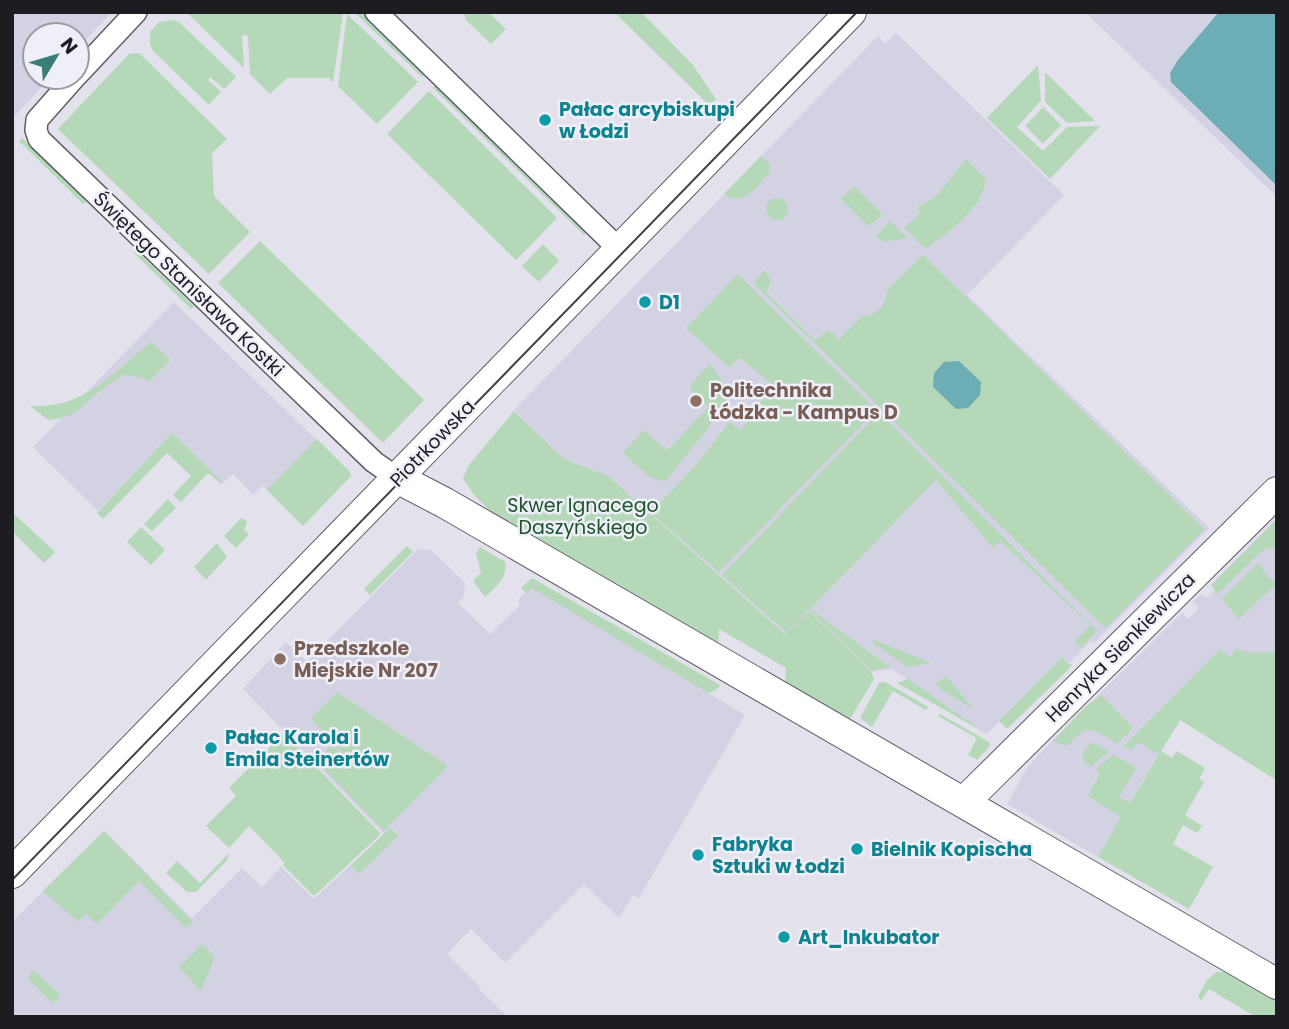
<svg xmlns="http://www.w3.org/2000/svg" width="1289" height="1029" viewBox="0 0 1289 1029" font-family="Poppins,sans-serif">
	<style>
		.built { fill: #d3d2e3 }
		.green { fill: #b5d8b8 }
		.water { fill: #6dadb6 }
		.lines { fill: none; stroke-linecap: round; stroke-linejoin: round }
		.street-casing { stroke: #5f5e67; stroke-width: 24 }
		.secondary-casing { stroke: #5f5e67; stroke-width: 32 }
		.street { stroke: #fff; stroke-width: 21 }
		.secondary { stroke: #fff; stroke-width: 30 }
		.tram { stroke: #434248; stroke-width: 2 }
		.culture-dot { fill: #0f9aa8; stroke: #efeff9; stroke-width: 2.5 }
		.education-dot { fill: #8d6e63; stroke: #efeff9; stroke-width: 2.5 }
		.labels { text-anchor: middle; stroke-width: 5; stroke-linejoin: round; paint-order: stroke }
		.culture-label { font-size: 19px; font-weight: bold; fill: #0d838f; stroke: #efeff9; text-anchor: start }
		.street-label { font-size: 19px; fill: #1d1d21; stroke: #efeff9 }
		.education-label { font-size: 19px; font-weight: bold; fill: #785e54; stroke: #efeff9; text-anchor: start }
		.park-label { font-size: 19px; fill: #195526; stroke: #efeff9 }
	</style>
	<rect width="100%" height="100%" fill="#e2e1ec"/>
	<path class="built" d="M12,12H112L77,49V35H35V77H51L12,119Z
		M1085,12H1277V197L1131,56Z
		M896,33L1064,195L967,295L1209,528L1094,643L1091,641L1068,664L1061,658L987,734L892,669L871,672L809,611L786,634L608,476L564,459L514,410L878,36L885,44Z
		M174,302L328,451L303,526L263,486L253,495L233,474L223,483L172,434L98,511L33,447Z
		M1277,519V693L1257,681L1224,652L1152,765L1098,857L1007,804L1027,768L1048,745L1182,613L1189,619L1199,608L1193,602L1201,594L1206,598L1215,590L1211,585Z
		M418,549L431,550L465,583L464,596L458,603L490,634L519,606V599L532,587L745,715L639,898L633,895L619,918L584,884L505,963L471,929L447,954L480,987L479,989L508,1017H12V922L104,830L192,918L242,868L262,887L281,867L314,899L384,834L243,689L286,642L307,662Z"/>
	<path class="green" d="M186,12H343L333,82L329,78H287L270,94L250,74L248,36L242,35L244,68Z
		M354,12H362L426,73L422,77Z
		M464,12H488L506,29L491,44L466,20Z
		M614,12H641L692,64L716,99L710,106Z
		M347,14L418,82L377,124L338,86Z
		M174,20L180,23L236,77L224,89L210,77L208,80L221,92L209,105L153,51L150,44V32L159,22Z
		M139,53L227,139L212,153L214,196L250,232L209,274L58,129L129,54Z
		M1038,65L1041,100L1017,127L1043,151L1067,127L1100,126L1050,179L987,118Z
		M1045,72L1095,121L1067,123L1045,102Z
		M437,84L587,231L584,235L433,88Z
		M429,91L557,218L516,260L387,134Z
		M1043,107L1061,125L1043,144L1025,126Z
		M22,138L86,201L83,204L19,141Z
		M761,156L769,163L770,172C758,185 743,209 724,194Z
		M966,159L986,179C983,209 948,232 926,249L904,228L921,213L916,208L936,196Z
		M854,186L882,214L869,227L841,199Z
		M766 209a11 11 0 1 1 22 0a11 11 0 1 1-22 0Z
		M890,221L908,238L883,242L876,236Z
		M260,241L424,400L383,443L218,283Z
		M543,244L559,261L539,282L522,266Z
		M136,250L194,306L191,309L133,252Z
		M923,255L1204,529L1105,628L753,283L765,270L771,281L766,292L815,340L827,331L834,333L837,341L862,316C877,316 887,305 887,290Z
		M738,274L876,410L719,572L651,513L702,458L729,422L741,430L773,385L739,357L730,368L686,328Z
		M151,342L170,360L149,382L145,379L125,374C115,381 104,386 96,394C77,411 75,417 48,420L30,406C84,409 112,374 151,342Z
		M709,364C718,373 730,391 727,404L665,482L648,476L623,453L644,430L667,451L708,407L689,387Z
		M514,411L564,459L608,476L785,634L809,611L871,672L874,679L848,722L785,685L786,668L719,629L718,646L499,520L475,496L463,479L468,466Z
		M879,412L1097,631L1081,648L1075,642L1090,625L1000,541L993,548L936,480L810,609L890,667L871,671L809,609L786,632L722,575Z
		M172,433L223,483L221,484L208,473L181,502L173,495L191,476L167,453L103,519L97,513Z
		M317,439L350,472L351,476L303,526L267,490Z
		M168,499L176,508L152,531L144,524Z
		M12,512L55,552L44,563L12,531Z
		M241,518L247,521L244,530L249,534L236,548L224,536Z
		M1277,519V548L1264,549L1218,594L1211,585Z
		M141,527L165,550L151,565L127,542Z
		M217,543L227,557L206,580L194,567Z
		M407,546L413,552L370,595L364,589Z
		M480,547L505,562C508,578 496,587 485,597L473,581L481,573L476,553Z
		M1258,563L1264,569L1263,571L1276,584L1239,619L1222,599Z
		M532,578L720,685L716,690L708,693L532,588L526,593L521,588Z
		M874,640L931,663L908,667L872,642Z
		M1220,649L1231,658L1235,649L1253,653L1277,652V778L1276,780L1180,720L1161,751L1172,758L1177,751L1205,768L1199,779L1204,782L1185,815L1202,826L1197,833L1183,825L1173,844L1213,867L1189,909L1098,857L1121,817L1088,796L1100,774L1095,770L1113,754L1136,768L1119,797L1130,803L1159,754L1138,742L1132,749L1123,747Z
		M1062,657L1068,664H1072L1067,671L1007,729L999,721Z
		M946,676L972,707V709L935,685Z
		M908,679L987,734L897,683Z
		M882,682H885L928,707L926,710L893,691L872,727L860,718L879,683Z
		M337,692L448,766L384,831L316,761L332,745L343,757L345,756L311,718Z
		M1101,695L1133,728L1117,744C1107,738 1091,723 1079,734C1074,738 1071,743 1066,746L1053,741L1084,708Z
		M940,714L989,742L990,746L977,760L968,755L977,738L938,716Z
		M284,733L381,834L314,896L283,865L285,863L249,826L229,848L206,826L236,796L229,788Z
		M1093,743L1109,751L1091,767L1085,763C1081,755 1084,747 1093,743Z
		M390,828L398,836L359,874L351,865Z
		M104,831L193,922L186,928L139,881L97,924L86,914L78,922L43,891Z
		M230,852L227,860L196,892H187L166,873L177,861L200,883Z
		M202,944L215,957L201,991L179,967Z
		M32,971H35L60,995L53,1004L28,979Z
		M1216,972H1224L1277,1002V1017H1256L1209,989L1201,1001L1198,996L1207,980Z"/>
	<path class="water" d="M1219,12H1277V186L1171,82L1170,73L1178,60Z
		M959,361L981,382L980,395L968,408L956,409L933,387L934,373L944,362Z"/>
	<g class="lines">
		<g class="street-casing">
			<path id="street" d="M376,12L620,250
				M77,75L136,12
				M75,77L37,120L36,130L39,139L374,462L397,478"/>
		</g>
		<g class="secondary-casing">
			<path id="secondary" d="M397,478L445,503L1277,984
				M964,802L1277,492
				M12,873L851,12"/>
		</g>
		<use href="#street" class="street"/>
		<use href="#secondary" class="secondary"/>
		<path class="tram" d="M12,880L857,12"/>
	</g>
	<g class="culture-dot">
		<circle cx="545" cy="120" r="7"/>
		<circle cx="645" cy="302" r="7"/>
		<circle cx="211" cy="748" r="7"/>
		<circle cx="857" cy="849" r="7"/>
		<circle cx="698" cy="855" r="7"/>
		<circle cx="784" cy="937" r="7"/>
	</g>
	<g class="education-dot">
		<circle cx="696" cy="401" r="7"/>
		<circle cx="280" cy="659" r="7"/>
	</g>
	<g class="labels">
		<g class="culture-label">
			<text x="559" y="116">Pałac arcybiskupi<tspan x="559" dy="22">w Łodzi</tspan></text>
			<text x="659" y="309">D1</text>
			<text x="225" y="744">Pałac Karola i<tspan x="225" dy="22">Emila Steinertów</tspan></text>
			<text x="712" y="851">Fabryka<tspan x="712" dy="22">Sztuki w Łodzi</tspan></text>
			<text x="871" y="856">Bielnik Kopischa</text>
			<text x="798" y="944">Art_Inkubator</text>
		</g>
		<g class="street-label">
			<text transform="translate(189 284) rotate(44)" y="7">Świętego Stanisława Kostki</text>
			<text transform="translate(432 443) rotate(-46)" y="7">Piotrkowska</text>
			<text transform="translate(1120 647) rotate(-45)" y="7">Henryka Sienkiewicza</text>
		</g>
		<g class="education-label">
			<text x="710" y="397">Politechnika<tspan x="710" dy="22">Łódzka - Kampus D</tspan></text>
			<text x="294" y="655">Przedszkole<tspan x="294" dy="22">Miejskie Nr 207</tspan></text>
		</g>
		<g class="park-label">
			<text x="583" y="512">Skwer Ignacego<tspan x="583" dy="22">Daszyńskiego</tspan></text>
		</g>
	</g>
	<rect width="1289" height="1029" fill="none" stroke="#1d1d21" stroke-width="28"/>
	<g transform="translate(56 56) rotate(52)"><circle r="33" fill="#efeff9" stroke="#9b9ba3" stroke-width="2"/>
	<path d="M0-5L12 26L0 18L-12 26Z" fill="#397f76"/>
	<text y="-10" font-size="19" font-weight="bold" text-anchor="middle" fill="#1d1d21">N</text>
	</g>
</svg>
